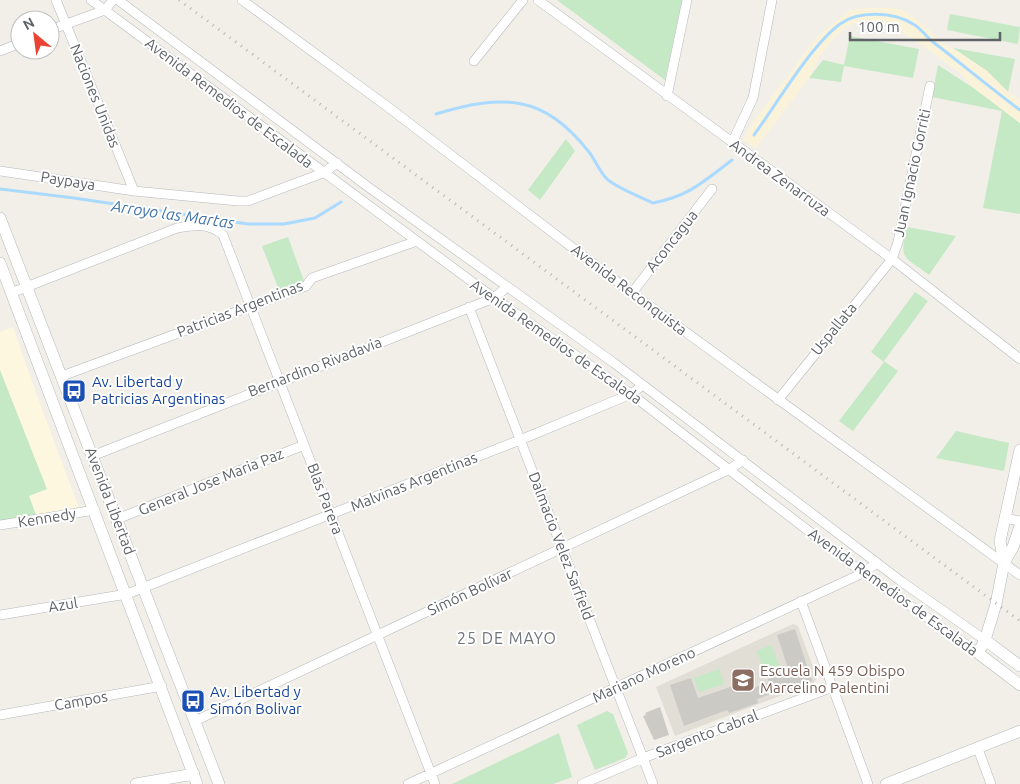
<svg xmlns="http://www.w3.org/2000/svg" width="1020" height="784" viewBox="0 0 1020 784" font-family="Ubuntu,sans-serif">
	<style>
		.commercial { fill: #fef7e0 }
		.education { fill: #e1ded6 }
		.green { fill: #c5e8c5 }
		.sand { fill: #fbf3d9 }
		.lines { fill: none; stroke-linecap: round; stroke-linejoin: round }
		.stream { stroke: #aadaff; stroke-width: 3 }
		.building { fill: #cccac5 }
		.minor-casing { stroke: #b5b8bc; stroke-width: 10 }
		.tertiary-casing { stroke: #b5b8bc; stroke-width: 12 }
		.minor { stroke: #fff; stroke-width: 9 }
		.tertiary { stroke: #fff; stroke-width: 11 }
		.rail { stroke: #b6b7b8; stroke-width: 3; stroke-dasharray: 1 6; stroke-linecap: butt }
		.labels { text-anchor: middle; stroke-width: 4; stroke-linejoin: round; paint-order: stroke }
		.street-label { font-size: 15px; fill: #5f6368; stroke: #fff }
		.transit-label { font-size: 15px; fill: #164399; stroke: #fff; text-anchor: start }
		.education-label { font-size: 15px; fill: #785e54; stroke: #fff; text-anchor: start }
		.water-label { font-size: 16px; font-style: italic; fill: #4174aa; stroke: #fff }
		.neighbourhood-label { font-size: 16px; letter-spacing: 1px; fill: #70757a; stroke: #fff }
	</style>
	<rect width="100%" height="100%" fill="#f1efe8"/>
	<path class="commercial" d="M13,327L36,393L79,508L36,515L29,496L46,489L0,370V332Z"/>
	<path class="education" d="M793,624L798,626L817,678L814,683L675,736L656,687Z"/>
	<path class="green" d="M557,0H682L665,80Z
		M950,14L1020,27L1018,44L947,30Z
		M850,36L919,49L913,78L844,66L841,82L809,78L823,60L844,65Z
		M953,48L1015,59L1008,92L987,71Z
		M938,65L975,89L1020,123V214L983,208L1002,111L932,97Z
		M566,139L575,151L540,200L528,190Z
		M907,227L956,236L929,275C903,255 899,261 907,227Z
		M288,237L304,281L279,290L262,246Z
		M915,292L928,301L884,361L898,371L853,431L839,421L884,362L871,352Z
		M0,370L47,489L29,496L36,515L0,521Z
		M956,431L1009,443L1004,471L936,458Z
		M771,645L781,670L766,676L757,651Z
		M719,669L724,684L699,692L694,678Z
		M607,711L613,714L628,753L625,758L595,770L577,725Z
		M559,733L572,777L553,784H452Z"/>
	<path class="sand" d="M871,8H892L905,11L925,26L940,42L953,48L987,71L1008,92L1020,100V123L975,89L962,74L907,35L881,23L861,21L846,27L834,38L820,56L809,78L756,148L743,140L753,122L818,36L850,10Z"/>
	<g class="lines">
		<path class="stream" d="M436,114C504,94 543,94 589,152C595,160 599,170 606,178C614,187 641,197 653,203C689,196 703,182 732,160
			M754,135C776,105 811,45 840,24C859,10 894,12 913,24C921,28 926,37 933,42C962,64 990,88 1020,110
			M0,189L74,198L248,224H284L315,218L341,202"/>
	</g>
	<path class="building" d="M795,629L812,681L773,695V693L757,699L758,703L729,713L727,710L684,726L670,685L691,678L698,698L751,680L754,688L769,682L768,679L789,671L777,635Z
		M660,707L669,735L654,740L643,716L646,715L645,713Z"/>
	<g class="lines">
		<g class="minor-casing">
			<path id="minor" d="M56,0L134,191
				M91,0L494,298L631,394L863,573L978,653
				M118,0L371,189L614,363L902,582L985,640
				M242,0L388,107L632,293L1020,575
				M538,0L892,259L1020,359
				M50,30L105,10L113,0
				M0,51L20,43
				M474,61L523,0
				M667,96L687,0
				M732,143L753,98L772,0
				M0,171L134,191L238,201H248L323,173L337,163
				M11,293L177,228C195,225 209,223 223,235L435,784
				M632,293L712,189
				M469,307L653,784
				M62,376L306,286L312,278L417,241
				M778,400L892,259L898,242L930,86
				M92,456L494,298L507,287
				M1005,518L1020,521
				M117,519L304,445
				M0,525L95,510
				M801,601L868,784
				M0,615L127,594L520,440L631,394L643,385
				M0,715L162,686
				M195,721L730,469L743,460
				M978,749L991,784
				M408,784L863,573L877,563
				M582,784L643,758L833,687"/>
		</g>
		<g class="tertiary-casing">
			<path id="tertiary" d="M0,218L219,784
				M0,263L197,784
				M1020,526L1013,547L1004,563L996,604L985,640L978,653L1020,685
				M1004,563L1000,541L1020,450
				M985,640L1020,666
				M136,784L194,774
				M886,784L1020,731"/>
		</g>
		<use href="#minor" class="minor"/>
		<use href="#tertiary" class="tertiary"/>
		<path class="rail" d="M179,0L1020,621"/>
	</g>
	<defs>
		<g id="bus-square" transform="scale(1.25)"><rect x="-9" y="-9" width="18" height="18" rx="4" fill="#1a4fb4" stroke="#fff"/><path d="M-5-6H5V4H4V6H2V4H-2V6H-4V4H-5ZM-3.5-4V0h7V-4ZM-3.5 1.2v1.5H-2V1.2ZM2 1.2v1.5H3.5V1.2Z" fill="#fff"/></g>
		<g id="school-square" transform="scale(1.25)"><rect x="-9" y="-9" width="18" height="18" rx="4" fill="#8d6e63" stroke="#fff"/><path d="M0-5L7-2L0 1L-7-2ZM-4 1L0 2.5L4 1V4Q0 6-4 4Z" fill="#fff"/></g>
	</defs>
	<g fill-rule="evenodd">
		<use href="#bus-square" x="74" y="391"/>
		<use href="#school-square" x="743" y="680"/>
		<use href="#bus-square" x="193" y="701"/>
	</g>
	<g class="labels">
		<g class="street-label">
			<text transform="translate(95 96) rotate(68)" y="5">Naciones Unidas</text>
			<text transform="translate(229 103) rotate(37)" y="5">Avenida Remedios de Escalada</text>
			<text transform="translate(912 173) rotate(-78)" y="5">Juan Ignacio Gorriti</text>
			<text transform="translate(780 178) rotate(36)" y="5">Andrea Zenarruza</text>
			<text transform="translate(68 181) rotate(9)" y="5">Paypaya</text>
			<text transform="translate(672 241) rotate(-52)" y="5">Aconcagua</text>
			<text transform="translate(629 290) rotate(37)" y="5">Avenida Reconquista</text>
			<text transform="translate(240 309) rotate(-21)" y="5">Patricias Argentinas</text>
			<text transform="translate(834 329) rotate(-51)" y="5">Uspallata</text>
			<text transform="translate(556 342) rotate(35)" y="5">Avenida Remedios de Escalada</text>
			<text transform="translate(315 367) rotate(-21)" y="5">Bernardino Rivadavia</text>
			<text transform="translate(211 482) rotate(-22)" y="5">General Jose Maria Paz</text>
			<text transform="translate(414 482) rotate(-22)" y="5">Malvinas Argentinas</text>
			<text transform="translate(325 499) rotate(69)" y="5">Blas Parera</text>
			<text transform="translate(110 501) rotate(69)" y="5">Avenida Libertad</text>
			<text transform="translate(47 518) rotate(-9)" y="5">Kennedy</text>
			<text transform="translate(561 546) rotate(69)" y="5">Dalmacio Velez Sarfield</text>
			<text transform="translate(470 592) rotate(-25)" y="5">Simón Bolívar</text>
			<text transform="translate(893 592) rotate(36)" y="5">Avenida Remedios de Escalada</text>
			<text transform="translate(63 605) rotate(-9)" y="5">Azul</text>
			<text transform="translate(644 675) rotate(-25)" y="5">Mariano Moreno</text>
			<text transform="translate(81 701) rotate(-10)" y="5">Campos</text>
			<text transform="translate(707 734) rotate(-21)" y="5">Sargento Cabral</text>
		</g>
		<g class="transit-label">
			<text x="92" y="387">Av. Libertad y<tspan x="92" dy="17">Patricias Argentinas</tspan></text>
			<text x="210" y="697">Av. Libertad y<tspan x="210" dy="17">Simón Bolivar</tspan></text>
		</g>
		<g class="education-label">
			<text x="760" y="676">Escuela N 459 Obispo<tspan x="760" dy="17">Marcelino Palentini</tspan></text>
		</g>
		<g class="water-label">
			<text transform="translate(173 214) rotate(8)" y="6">Arroyo las Martas</text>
		</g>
		<g class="neighbourhood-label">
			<text x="507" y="644">25 DE MAYO</text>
		</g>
	</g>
	<g transform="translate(35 35) rotate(331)"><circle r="24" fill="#ffffff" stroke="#bfc1c3"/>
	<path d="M0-4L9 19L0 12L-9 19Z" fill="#ea4335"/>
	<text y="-8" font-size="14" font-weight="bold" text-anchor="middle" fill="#5f6368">N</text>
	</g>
	<path d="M850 32v8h150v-8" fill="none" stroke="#5f6368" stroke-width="2.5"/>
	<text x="858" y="32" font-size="15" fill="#5f6368" stroke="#ffffff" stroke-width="4" paint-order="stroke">100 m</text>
</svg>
